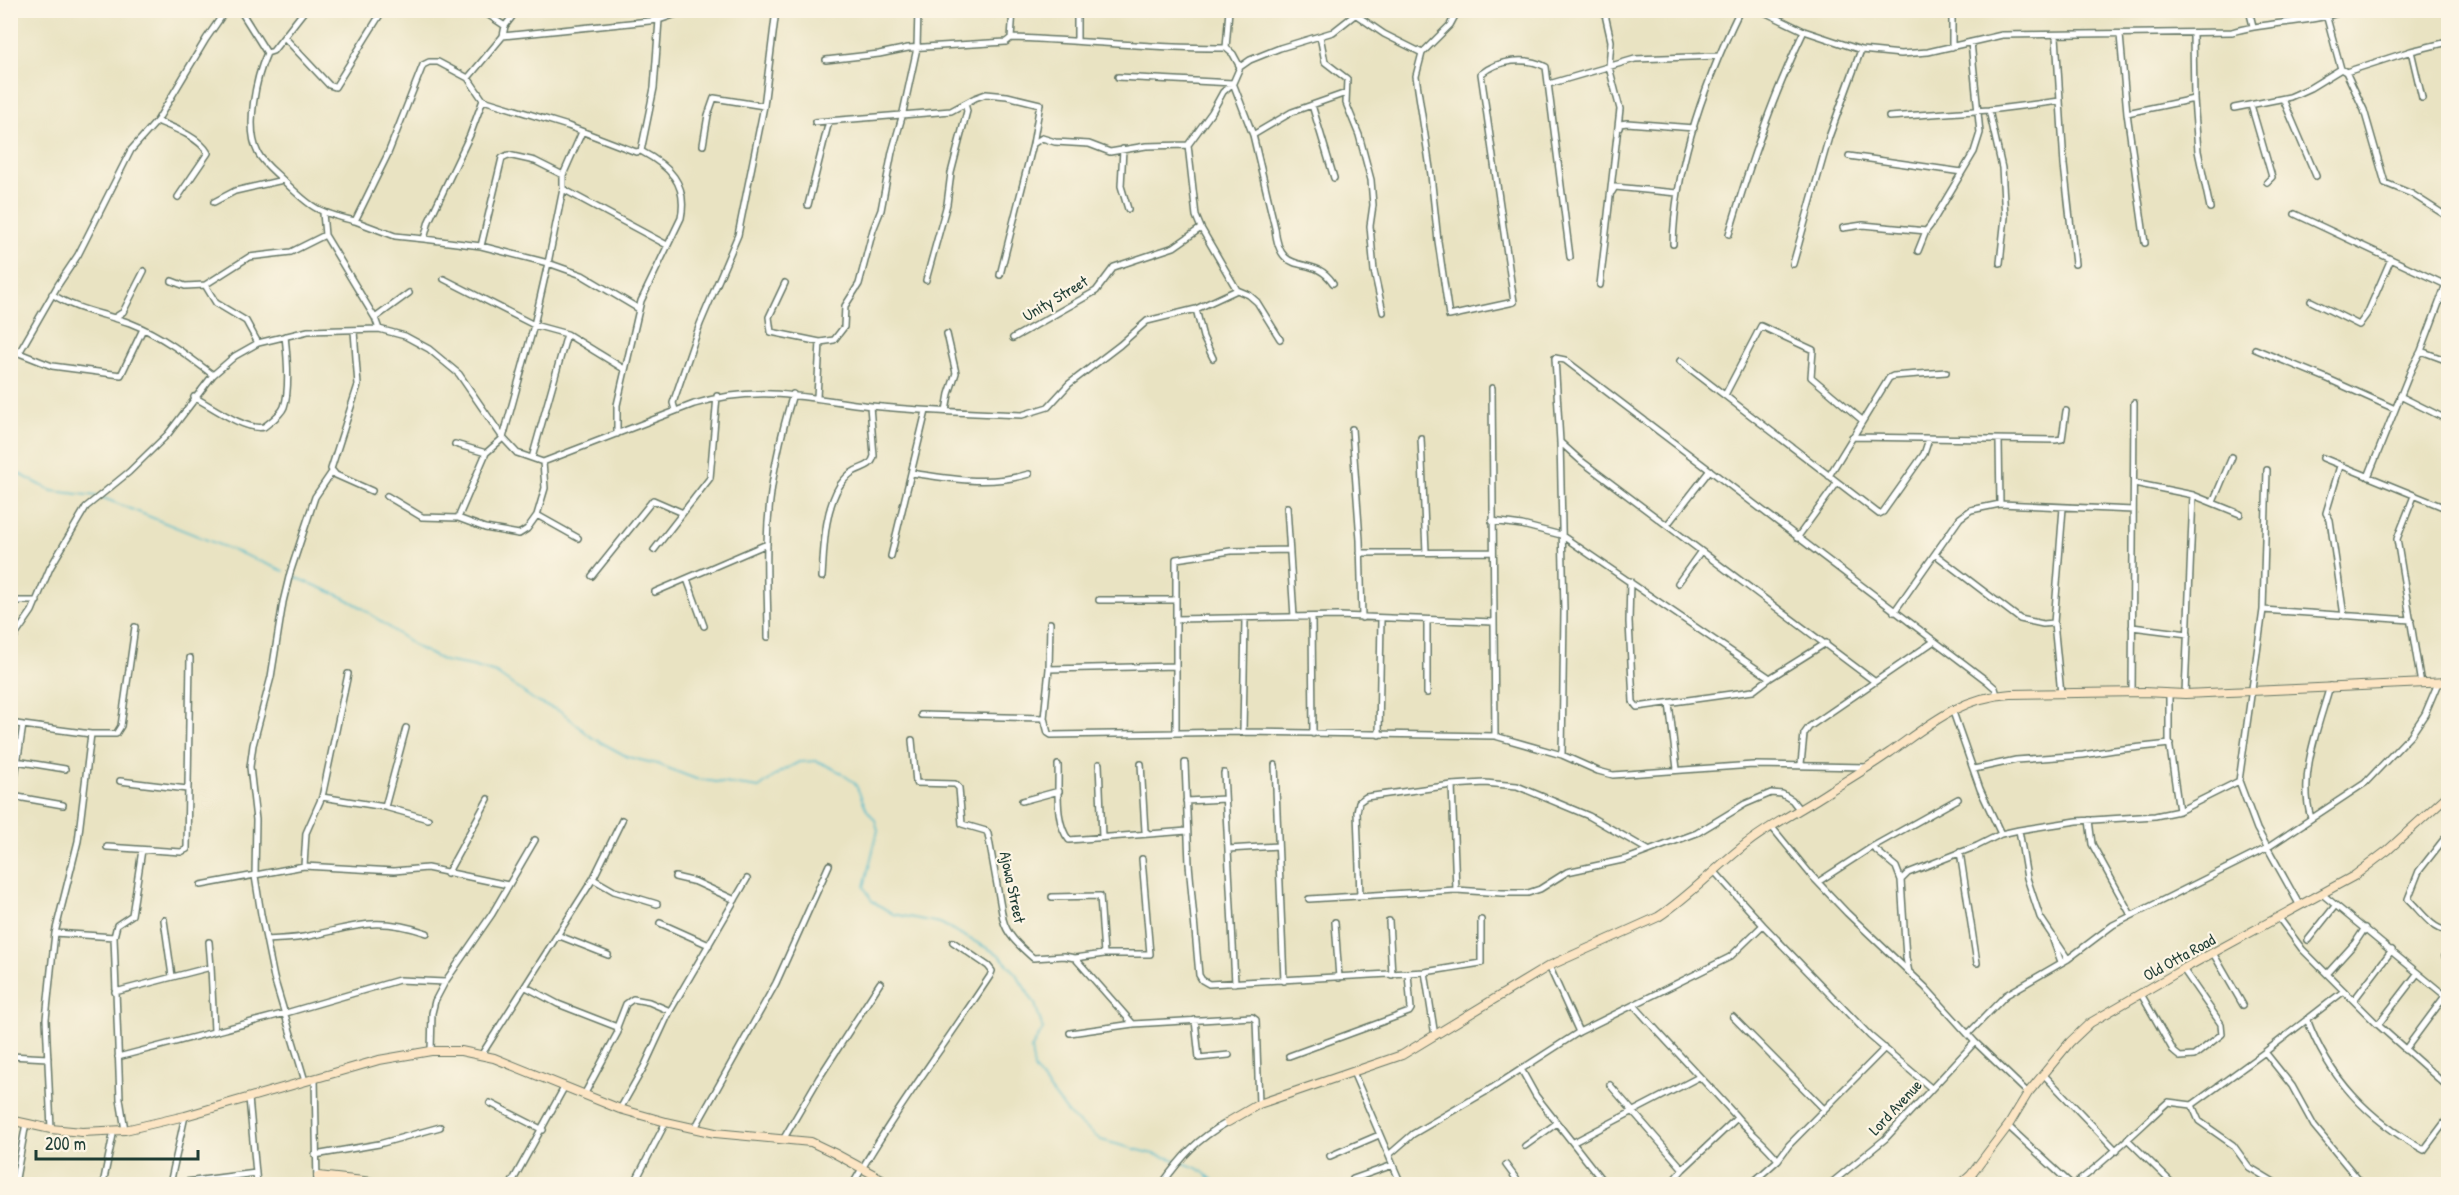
<svg xmlns="http://www.w3.org/2000/svg" width="2459" height="1195" viewBox="0 0 2459 1195" font-family="'Patrick Hand',sans-serif">
	<style>
		.lines { fill: none; stroke-linecap: round; stroke-linejoin: round }
		.stream { stroke: #4fb9cb; stroke-width: 1.5 }
		.street-casing { stroke: #676; stroke-width: 8 }
		.secondary-casing { stroke: #676; stroke-width: 10 }
		.street { stroke: #fff; stroke-width: 5 }
		.secondary { stroke: #fce5c4; stroke-width: 8 }
		.labels { text-anchor: middle; stroke-width: 4.5; stroke-linejoin: round; paint-order: stroke }
		.street-label { font-size: 16px; fill: #1f3d34; stroke: #fcf5e5 }
	</style>
	<rect width="100%" height="100%" fill="#fcf5e5"/>
	<filter id="ink" filterUnits="userSpaceOnUse"><feTurbulence type="fractalNoise" baseFrequency=".0167" numOctaves="2"/><feDisplacementMap in="SourceGraphic" scale="12" xChannelSelector="R" yChannelSelector="G"/><feConvolveMatrix kernelMatrix="1 2 1 2 8 2 1 2 1" color-interpolation-filters="sRGB"/></filter>
	<filter id="wash" filterUnits="userSpaceOnUse"><feTurbulence type="fractalNoise" baseFrequency=".008" numOctaves="4" result="noise"/><feDisplacementMap in="SourceGraphic" scale="24" xChannelSelector="R" yChannelSelector="G"/><feGaussianBlur stdDeviation="1.35" result="paint"/><feColorMatrix in="noise" values="0 0 0 0 0 0 0 0 0 0 0 0 0 0 0 0 0 1.4 0 .05"/><feComposite in="paint" operator="in"/></filter>
	<g filter="url(#wash)">
		<rect width="100%" height="100%" fill="#e9e3c2"/>
		<g class="lines">
			<path class="stream" d="M10,469L52,491L97,496
				M101,497L284,571
				M295,577L343,597L361,607L416,647L444,661L472,666L496,673L537,702L562,712L591,737L628,757L657,764L696,779L759,788L780,772L799,762L817,761L838,771L855,783L867,810L875,820L878,830L864,887L872,901L893,914L940,923L998,954L1014,971L1035,1004L1043,1029L1031,1049L1034,1069L1071,1117L1101,1140L1176,1160
				M1181,1162L1199,1169L1218,1184"/>
		</g>
	</g>
	<g filter="url(#ink)">
		<g class="lines">
			<g class="street-casing">
				<path id="street" d="M240,10L267,53
					M481,10L505,26
					M1229,10L1226,48L1233,54L1240,67
					M1349,10L1384,34L1422,53
					M1458,10L1450,25L1422,53L1416,76L1431,175L1438,241L1449,316L1514,302L1481,74C1498,60 1526,56 1546,67L1570,257
					M1760,10L1804,31L1861,50L1901,54L1928,52L2002,35L2232,32C2270,21 2310,24 2347,10
					M1952,10V47
					M2249,10L2253,26
					M2327,18L2341,69L2346,72L2364,110L2385,183L2412,194L2448,217
					M2193,34L2194,99L2198,151L2210,208
					M2120,35L2127,113L2145,243
					M503,36L659,20L688,10
					M1320,36L1325,62L1347,79L1346,103L1359,135L1371,180L1373,205L1370,226L1374,271L1383,312
					M2056,36L2064,165L2075,264
					M285,38L329,85L335,87L383,10
					M1011,38C1083,40 1154,49 1226,48
					M1077,40V10
					M2411,51L2422,98
					M826,60L879,54L908,48L1006,42L1011,38L1013,10
					M2346,72L2411,51L2448,42
					M1118,77L1233,83L1253,135L1275,228C1280,282 1312,251 1333,283
					M468,78L503,36L505,26L517,10
					M1549,84L1635,59L1718,56
					M2283,99L2316,176
					M1312,105L1334,178
					M2251,105L2272,177L2267,182
					M2234,108L2290,97L2310,88L2341,69
					M1989,110L2060,101
					M2127,113L2194,99
					M1889,117L1989,110L2002,168L2005,217L2000,263
					M815,122L951,111L975,98L986,94L1007,96L1040,104L1033,144L1000,275
					M1619,128L1620,124L1627,123L1694,128
					M1253,135L1292,112L1346,93
					M1033,144L1042,138L1055,142L1089,144L1110,152L1146,146L1188,145
					M703,145L708,115L714,98L764,106
					M1123,149L1121,186L1128,209
					M1849,156L1962,172
					M563,175V189L548,263L582,275L639,309
					M283,180C275,172 263,163 258,153C245,128 256,77 267,53L273,51L305,10
					M563,189L667,245
					M1612,192L1615,187L1677,193
					M178,197L208,153C199,137 174,128 157,121L206,39L226,10
					M214,202L235,191L283,180C311,208 317,212 355,221L387,156L423,65L429,62H438L468,78L483,100L568,126L636,152L641,151L654,88L659,20
					M808,205L829,121
					M323,213L325,235L375,318L379,329
					M2295,214L2446,285
					M355,221L395,236L424,239
					M1843,228L1863,225L1926,231L1930,226L1974,152L1980,133L1971,42
					M1729,234C1750,164 1772,98 1804,31
					M1799,243L1793,264L1829,137L1861,50
					M1673,244C1675,164 1705,82 1740,10
					M481,246L502,158L508,155L535,161L563,175L582,132
					M1918,251L1926,231
					M444,279L534,325L567,334L624,369
					M926,280L947,204L951,173L967,111L965,104
					M172,281L185,286L205,285L249,257L291,252L325,235
					M785,283L769,317L771,332L820,342L817,397
					M205,285L216,303L246,321L258,343
					M1600,285L1620,109L1609,67L1611,41L1604,10
					M52,294C75,310 105,314 130,323C161,335 187,355 213,375
					M2311,301L2359,325L2367,314L2391,259
					M1196,309L1203,337L1213,358
					M114,318L123,312L144,271
					M375,318L409,293
					M143,329L121,375L52,366L19,353L58,285L78,255L131,150L157,121
					M354,331L358,385L331,469L336,475L372,491
					M1013,338L1096,291L1114,267L1174,247L1201,228
					M1280,339L1257,302L1249,295L1237,290L1201,228L1196,216L1188,145L1212,112L1223,92L1233,83L1240,67L1250,60L1280,48L1333,32L1361,10
					M820,342L834,340L844,327L845,306L859,284L873,230L881,210L892,152L902,117L917,48L918,10
					M2255,349L2326,378L2395,409
					M2421,351L2448,361
					M1680,361L1879,514L1883,512L1924,454L1929,439
					M1492,388L1495,736
					M1725,395L1761,326L1813,350L1811,377L1862,420
					M2400,396L2448,420
					M194,397C211,406 245,431 264,427C270,422 281,415 284,407C290,390 287,354 285,336
					M675,410L673,403L700,324L738,235L764,106L776,10
					M946,411L949,394L956,373L947,334
					M1352,429L1360,540L1362,618
					M617,434V405L641,301L681,218C688,183 669,166 641,151
					M1852,437L2055,440L2062,439L2066,411
					M1421,438L1426,552
					M1999,441L2000,504
					M1560,442L1580,460L1874,681
					M455,444L486,453L503,438L534,325L548,263L481,246L424,239L429,221L470,135L483,100
					M532,458L567,334
					M2323,458L2448,509
					M543,462L545,488L537,515L578,538
					M2340,466L2326,513L2330,520L2344,616
					M911,473C952,479 989,486 1029,474
					M1829,476L1889,378L1893,376L1946,372
					M2368,477L2411,370L2421,351L2448,279
					M2134,483L2193,495L2240,514
					M387,496L422,517L458,518L486,453
					M2414,496L2397,539L2421,684
					M2213,502L2232,457
					M1287,507L1294,617
					M458,518L485,528L519,534L527,529L537,515
					M1492,521L1522,525L1561,535L1770,678
					M1667,525L1710,470
					M1797,538L1837,483
					M654,550L710,478L717,396
					M1360,553L1493,552
					M1936,555L2020,619L2043,624L2054,623
					M891,556L926,411
					M592,576L653,500L683,513
					M822,577C824,548 824,511 840,485C843,481 849,474 853,472C862,466 871,468 874,456L870,406
					M687,579L704,626
					M1630,581L1629,622L1633,702L1637,707L1753,691L1770,678L1826,643
					M1678,583L1701,551
					M655,592L767,544
					M1099,600H1175
					M10,601H37
					M2263,610L2411,620
					M1894,612L1960,518L1971,510L2000,504L2133,510
					M1312,617L1313,734
					M1176,619L1339,616L1493,622
					M1427,620V693
					M1050,623L1049,669L1044,718L1048,733L1051,735L1243,732L1495,736L1562,755L1598,771L1613,775L1753,765L1867,767
					M2132,627L2188,634
					M768,637C768,606 766,575 767,544C768,493 778,443 793,394
					M10,643L32,611L50,568L86,507L129,472L168,434L213,375L235,356L258,343L308,331L379,329L405,336L429,349L459,374L503,438L517,453L543,462L694,404C761,384 804,398 871,406C921,411 971,413 1022,415L1048,407L1069,384L1120,345L1147,321L1196,309L1237,290
					M1049,669L1176,666
					M2132,693L2134,403
					M2169,693V741L2179,811
					M2061,694L2054,623L2063,508
					M2185,694L2193,495
					M1669,703L1677,769
					M1952,709L1980,789L2001,834
					M921,715L1044,718
					M10,723L23,725
					M1243,732L1245,619
					M1176,733V559L1231,551L1289,550
					M1379,735L1381,619
					M912,740L916,783L955,784L959,788L962,824L986,831L988,834L1003,919C1007,936 1021,947 1033,958L1064,956L1075,958L1133,1024
					M1562,755L1564,610L1560,442L1555,358L1565,360L1987,681L1995,688L1997,695
					M10,760L65,769
					M1185,763L1189,864L1199,975L1202,980L1209,984L1425,972L1435,1036
					M1099,764L1102,837
					M1141,764L1145,831L1149,834L1187,831
					M1801,764L1804,734L1809,727L1933,642
					M1058,765C1059,787 1054,822 1069,840L1149,834
					M1275,765L1284,981
					M1974,769L2016,760L2083,755L2114,750L2170,744
					M1224,773L1235,983
					M120,781L187,789
					M2239,781L2257,829L2300,906
					M1452,785L1456,890L1502,893H1528L1540,889L1567,872L1627,859L1697,833L1745,804L1771,793L1782,794L1792,800L1799,809
					M322,797L385,807L428,819
					M1022,801L1059,791
					M1186,801L1225,799
					M63,805L12,796L23,725L91,734
					M385,807L406,728
					M2311,818C2298,775 2318,728 2330,686
					M2089,820L2092,844L2131,915
					M1771,826L1811,875L1847,913L1925,987L1975,1042L2028,1093
					M12,827L16,797
					M2019,830L2027,878L2040,917L2068,959
					M2448,834L2419,871L2408,899C2420,910 2431,929 2448,931
					M107,847L181,852L187,849L190,658
					M1872,847L1896,867L1901,880
					M1228,849L1278,846
					M1960,852L1977,963
					M304,866L306,833L322,797L348,674
					M1715,872L1763,925L1870,1036L1931,1088
					M447,874L488,799
					M675,877L696,882L735,900
					M593,879L614,891L657,904
					M1818,882L1872,847L1958,799
					M201,885L304,866L394,871L427,868L508,885
					M2322,894L2448,998
					M1360,896L1357,812L1359,802L1366,797L1452,785L1485,783L1517,786L1589,816L1648,850
					M1052,897L1100,896L1104,954
					M1309,899L1456,890
					M2279,918L2302,949L2377,1024L2448,1087
					M164,920L172,976
					M1389,921L1392,975
					M1335,922L1339,978
					M660,923L709,945
					M55,933L114,937
					M557,935L608,955
					M267,940C280,939 296,939 309,936C358,926 376,916 427,933
					M2053,940L2061,962
					M2308,940L2335,906
					M209,942L211,967
					M2213,953L2243,1005
					M2445,956L2448,948
					M1075,958L1104,954H1150L1142,859
					M1549,966L1579,1032
					M1425,972L1481,963V920
					M1909,972L1906,958L1901,880L1908,873L1977,846L2001,834L2019,830L2077,821L2155,816L2179,811L2239,781L2263,610L2267,470
					M2327,974L2355,943L2365,928
					M526,987L558,1004L617,1027L618,1032L584,1095
					M115,992L211,967L214,1031
					M2141,994L2174,1052L2180,1057L2194,1056L2222,1034L2221,1024L2183,969
					M2354,1000L2392,950
					M1634,1005C1667,1043 1703,1079 1736,1116C1749,1132 1765,1143 1778,1160
					M1733,1017L1824,1109
					M2307,1019C2329,1079 2369,1120 2424,1150L2448,1118
					M1195,1020L1199,1058L1229,1055
					M2378,1025L2417,974
					M617,1027L626,1004L633,999L649,1002L670,1011
					M1070,1033L1133,1024L1252,1017L1256,1020L1259,1104
					M1968,1034L2006,995L2068,959L2113,925L2267,848L2365,783L2411,735L2425,714L2438,683
					M2405,1050L2445,996
					M431,1051L432,1013L435,1001L445,982L492,914L535,840
					M2265,1052L2292,1086L2314,1126L2362,1184
					M2445,1053L2448,1049
					M482,1054L593,879L622,820
					M10,1056L48,1058
					M1289,1056L1409,1012L1411,1009L1408,974
					M118,1057L286,1013L399,980L445,982
					M1521,1069L1536,1096L1605,1184
					M1353,1072L1401,1184
					M2044,1075L2117,1151
					M315,1078L317,1184
					M305,1081L274,978L261,914L255,876L256,820L250,767L253,745L271,677L283,602L290,573L315,497L332,472
					M1610,1085L1683,1169
					M249,1098L257,1184
					M490,1103L543,1130
					M2192,1105L2199,1121L2233,1145L2249,1167L2277,1184
					M620,1109L645,1065L670,1011L747,879
					M2008,1126L2071,1184
					M695,1128L776,983L829,865
					M51,1129L46,1019L51,970L55,933L78,841L91,734H116L121,726L135,627
					M125,1130L120,1099L114,937L117,925L132,915L142,850
					M784,1138L819,1078L880,983
					M2127,1139L2173,1184
					M1574,1142L1699,1077
					M1525,1146L1557,1123
					M1390,1154L1413,1134L1492,1088L1579,1032L1730,957L1763,925
					M315,1155L379,1144L440,1127
					M1330,1156L1379,1135
					M1506,1165L1520,1184
					M1971,1175L1978,1184
					M1353,1179L1393,1165
					M15,1184L26,1123
					M103,1184L114,1130
					M170,1184L256,1173
					M170,1184L185,1116
					M511,1184L565,1086
					M634,1184L666,1122
					M853,1184C894,1112 944,1046 990,976L992,971L988,966L953,942
					M1162,1184C1182,1156 1197,1139 1228,1122
					M1670,1184L1683,1169L1737,1118
					M1751,1184L1778,1160L1789,1145L1885,1048
					M1830,1184L1885,1139L1975,1042
					M2075,1184C2108,1159 2137,1130 2168,1102L2192,1105L2265,1052L2344,991"/>
			</g>
			<g class="secondary-casing">
				<path id="secondary" d="M10,1120L51,1129L82,1132L125,1130L185,1116L379,1060L431,1051H461L494,1058L620,1109L666,1122L715,1133L811,1142L834,1153L891,1184
					M1228,1122L1259,1104L1402,1055L1549,966L1658,917C1690,896 1716,867 1746,844C1773,823 1803,809 1831,790C1851,778 1870,766 1889,753C1929,725 1960,697 2011,694L2143,692L2185,694L2448,682
					M318,1176L391,1184
					M1961,1184L1971,1175L2008,1126L2028,1093L2070,1042L2090,1023L2183,969L2354,876L2388,850L2448,795"/>
			</g>
			<use href="#street" class="street"/>
			<use href="#secondary" class="secondary"/>
		</g>
	</g>
	<g class="labels">
		<g class="street-label">
			<text transform="translate(1055 298) rotate(-31)" y="6">Unity Street</text>
			<text transform="translate(1013 887) rotate(78)" y="6">Ajowa Street</text>
			<text transform="translate(2179 957) rotate(-29)" y="6">Old Otta Road</text>
			<text transform="translate(1895 1107) rotate(-47)" y="6">Lord Avenue</text>
		</g>
	</g>
	<rect width="2459" height="1195" fill="none" stroke="#fcf5e5" stroke-width="36"/>
	<path d="M36 1150v9h162v-9" fill="none" stroke="#1f3d34" stroke-width="3"/>
	<text x="45" y="1150" font-size="18" fill="#1f3d34" stroke="#fcf5e5" stroke-width="4.5" paint-order="stroke">200 m</text>
</svg>
